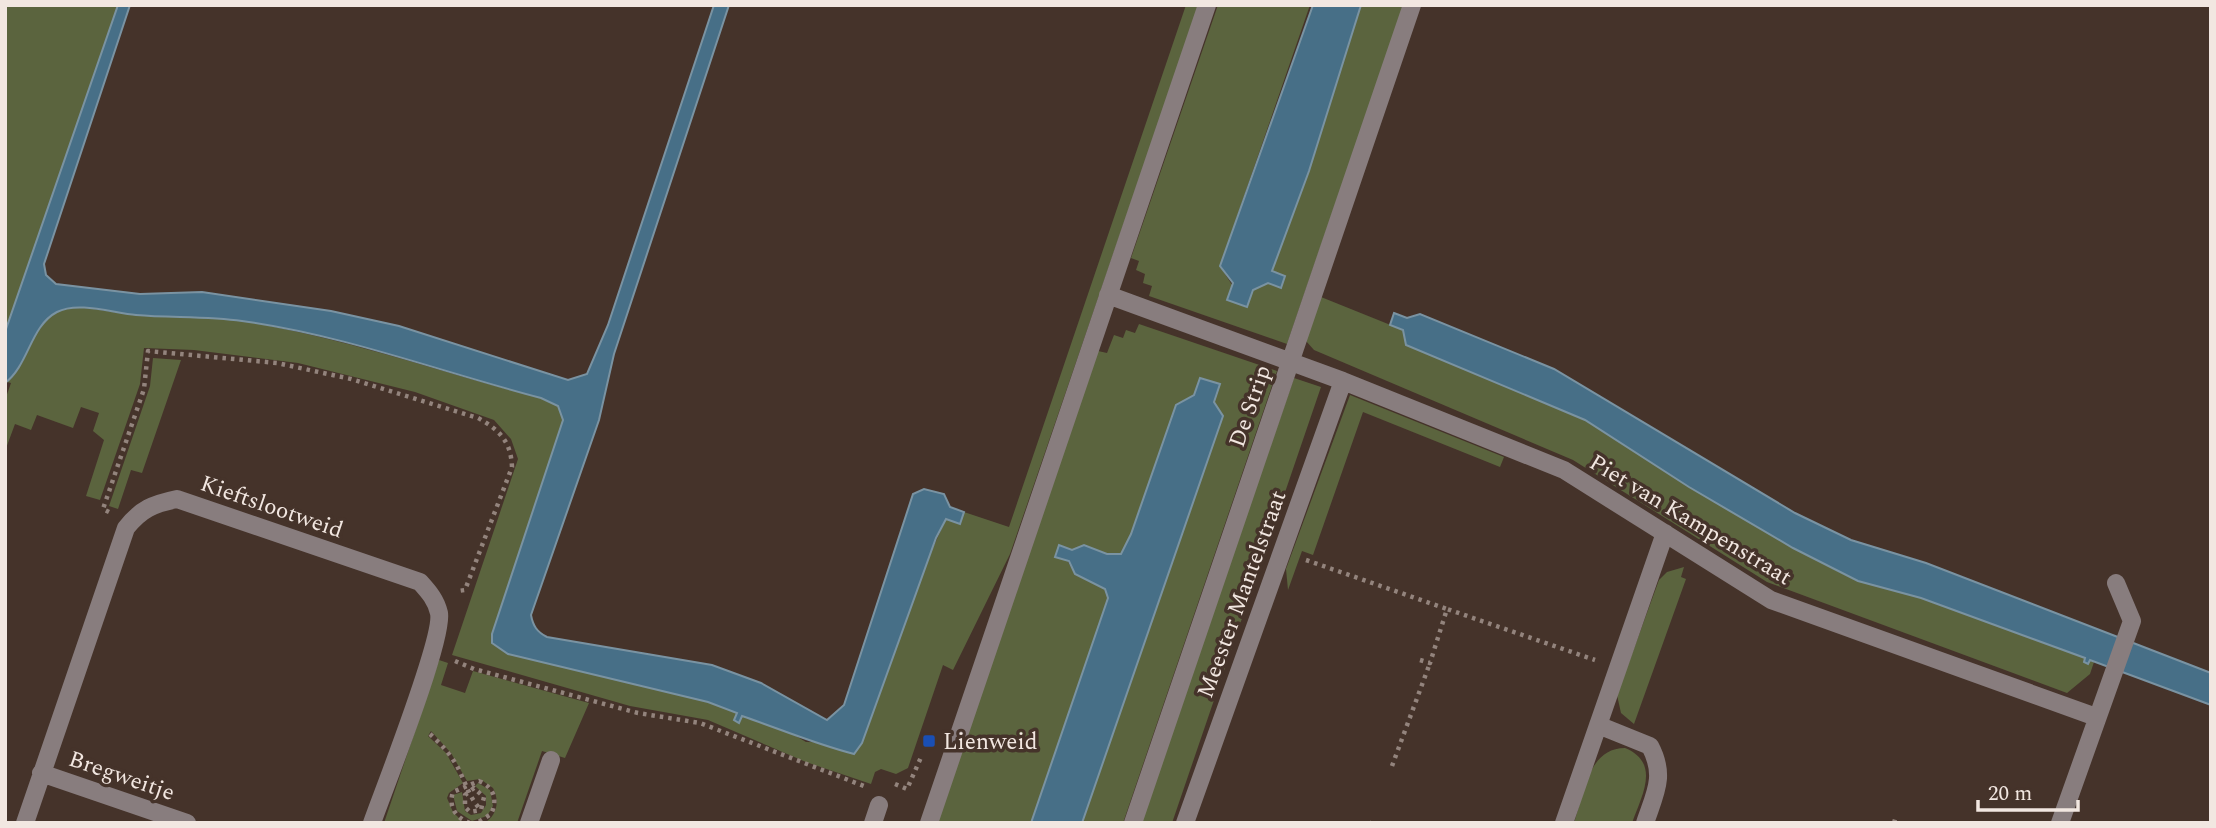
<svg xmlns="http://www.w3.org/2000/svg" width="2216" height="828" viewBox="0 0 2216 828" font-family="Spectral,serif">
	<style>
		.green { fill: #5b643e }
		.water { fill: #476f87; stroke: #7a93a2; stroke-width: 2 }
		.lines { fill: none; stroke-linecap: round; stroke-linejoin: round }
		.path { stroke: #93847d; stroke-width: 4.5; stroke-dasharray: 3.5 5; stroke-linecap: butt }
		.minor { stroke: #887d7e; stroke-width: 18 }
		.transit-dot { fill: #1a4fb4; stroke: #45332a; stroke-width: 2.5 }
		.labels { text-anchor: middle; stroke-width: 7; stroke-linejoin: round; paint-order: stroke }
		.street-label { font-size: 23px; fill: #f2e7e1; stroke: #45332a }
		.poi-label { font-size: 23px; fill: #f2e7e1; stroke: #45332a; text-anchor: start }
	</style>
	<rect width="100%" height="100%" fill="#45332a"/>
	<path class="green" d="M5,5H118L5,332Z
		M1186,5H1199L1010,554L953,670L943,665L908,768L896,774L881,769L875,772L871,784L806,762L708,720L630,706L452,655L518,459L511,439L494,420L415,392L298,363L194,350L144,348L140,384L100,500L86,496L104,440L93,431L99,413L81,407L73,428L37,415L31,430L15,424L5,451V400L11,383L7,382C30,364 30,324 59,311C77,302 116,314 137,315C172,318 209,315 243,321C345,338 441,372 540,398L558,406L563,420L492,634L493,643L708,702L737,713L739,722L741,715L791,733L806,742L862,743L921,574L946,519L960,524L964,512L1009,527Z
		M1218,5H1310L1220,266L1246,307L1253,289L1268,283L1281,287L1285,276L1272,271L1309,171L1361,5H1404L1287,344L1149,296L1152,286L1143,283L1145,274L1136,270L1139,261L1131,258Z
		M1321,297L1403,330L1406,345L1585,420L1689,487L1793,548L1858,581L1921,598L2085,658L2087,664L2089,660L2094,662L2090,674L2067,693L1767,582L1573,460L1314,350L1306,341Z
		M1139,324L1277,371L1123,823H1082L1223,416L1200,379L1194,396L1176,405L1131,534L1121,554H1107L1084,545L1073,550L1059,546L1075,574L1105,589L1108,598L1031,823H936L1098,351L1107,353L1114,335L1123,338L1126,330L1135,333Z
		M153,358L181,360L142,473L131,470L118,509L109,506L150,386Z
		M1294,378L1321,387L1172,823H1140Z
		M1350,395L1504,457L1500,467L1363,412L1313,555L1302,551L1288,590L1286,569Z
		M1684,567L1681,577L1686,579L1634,724L1621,713L1617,695L1659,580L1667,572Z
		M439,660L448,663L441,685L465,693L473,671L589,703L565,758L542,751L517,823H484C497,816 500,801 493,788L480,779L467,781L451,753L431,731L428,736L446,753L463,783L449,793L447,798L453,812L464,823H384Z
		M1625,748C1661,763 1642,795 1632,823H1574C1584,794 1588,748 1625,748Z
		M478,783L490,790L493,806L487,816L472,821L457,811L453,795L462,792L465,811L471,815L481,813L486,805V796L475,786Z"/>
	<path class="water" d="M118,5H130L44,264L46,275L56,284L140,294L202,292L331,311L399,326L568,380L587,374L608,325L714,5H729L614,354L599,420L531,615C533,626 537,632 547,637L712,665L761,683L827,720L844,705L913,494L924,489L944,494L950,507L964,512L960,524L946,519L936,538L862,743L854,754C815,744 780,729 742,716L739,723L734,720L737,713L708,702L508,654L492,643V634L563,420L558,406L541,398C441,372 344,335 242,321C207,316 171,318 136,315C113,313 78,301 57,312C30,326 29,365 5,383V332Z
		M1313,5H1361L1309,171L1272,271L1285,276L1281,288L1268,283L1253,290L1247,307L1227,300L1233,283L1220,266Z
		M1394,313L1407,318L1420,314L1554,369L1795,513L1851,540L1926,563L2211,673V705L2090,660L2088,664L2084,662L2085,658L1921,598L1858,581L1793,548L1689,487L1585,420L1406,345L1403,330L1390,325Z
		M1200,378L1220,384L1214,402L1223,416L1082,823H1031L1108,598L1105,589L1075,574L1069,561L1055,557L1059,545L1072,550L1084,545L1107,554H1121L1131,534L1176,405L1194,395Z"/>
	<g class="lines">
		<path class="path" d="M109,512L103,509L144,389L148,351L277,363L351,379L478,418C500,430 511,442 512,467L465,590L458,591
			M1306,560L1447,609
			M1420,660L1430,663L1447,609L1595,660
			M455,661L474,669L638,713L700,723L864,786
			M430,734C441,744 453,757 459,770C466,784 470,799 481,810L484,797L474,788L465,795V807L470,812L481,810
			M1392,766L1430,663
			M895,784L907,789L922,755
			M470,823C456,818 448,807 453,792L479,781C494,787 498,800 491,814L477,823
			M1371,823L1372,822
			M1894,823L1896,816"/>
		<path class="minor" d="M1108,295L1343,381L1564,470L1771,600L2096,717
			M1598,725L1650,746C1666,776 1655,793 1645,823
			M41,773L187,823
			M25,823L126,528C141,509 153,504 177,499L420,582C429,592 436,600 439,613C444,638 384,789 372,823
			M529,823L551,760
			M873,823L879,805
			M929,823L1207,5
			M1133,823L1412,5
			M1185,823L1343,381
			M1564,823L1665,533
			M2060,823L2132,621L2116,583"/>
	</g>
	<rect class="transit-dot" x="922" y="734" width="14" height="14" rx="3.5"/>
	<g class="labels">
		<g class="street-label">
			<text transform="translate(1249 406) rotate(-71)" y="8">De Strip</text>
			<text transform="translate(272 506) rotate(19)" y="8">Kieftslootweid</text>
			<text transform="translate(1691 519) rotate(31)" y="8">Piet van Kampenstraat</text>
			<text transform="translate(1241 594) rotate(-70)" y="8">Meester Mantelstraat</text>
			<text transform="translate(122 775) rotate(19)" y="8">Bregweitje</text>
		</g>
		<g class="poi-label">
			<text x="943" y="749">Lienweid</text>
		</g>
	</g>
	<rect width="2216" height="828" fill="none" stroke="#f2e7e1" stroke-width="14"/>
	<path d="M1978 800v10h100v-10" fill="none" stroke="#f2e7e1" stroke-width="3.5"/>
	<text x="1988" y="800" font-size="21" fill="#f2e7e1" stroke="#45332a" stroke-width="5" paint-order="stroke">20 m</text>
</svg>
